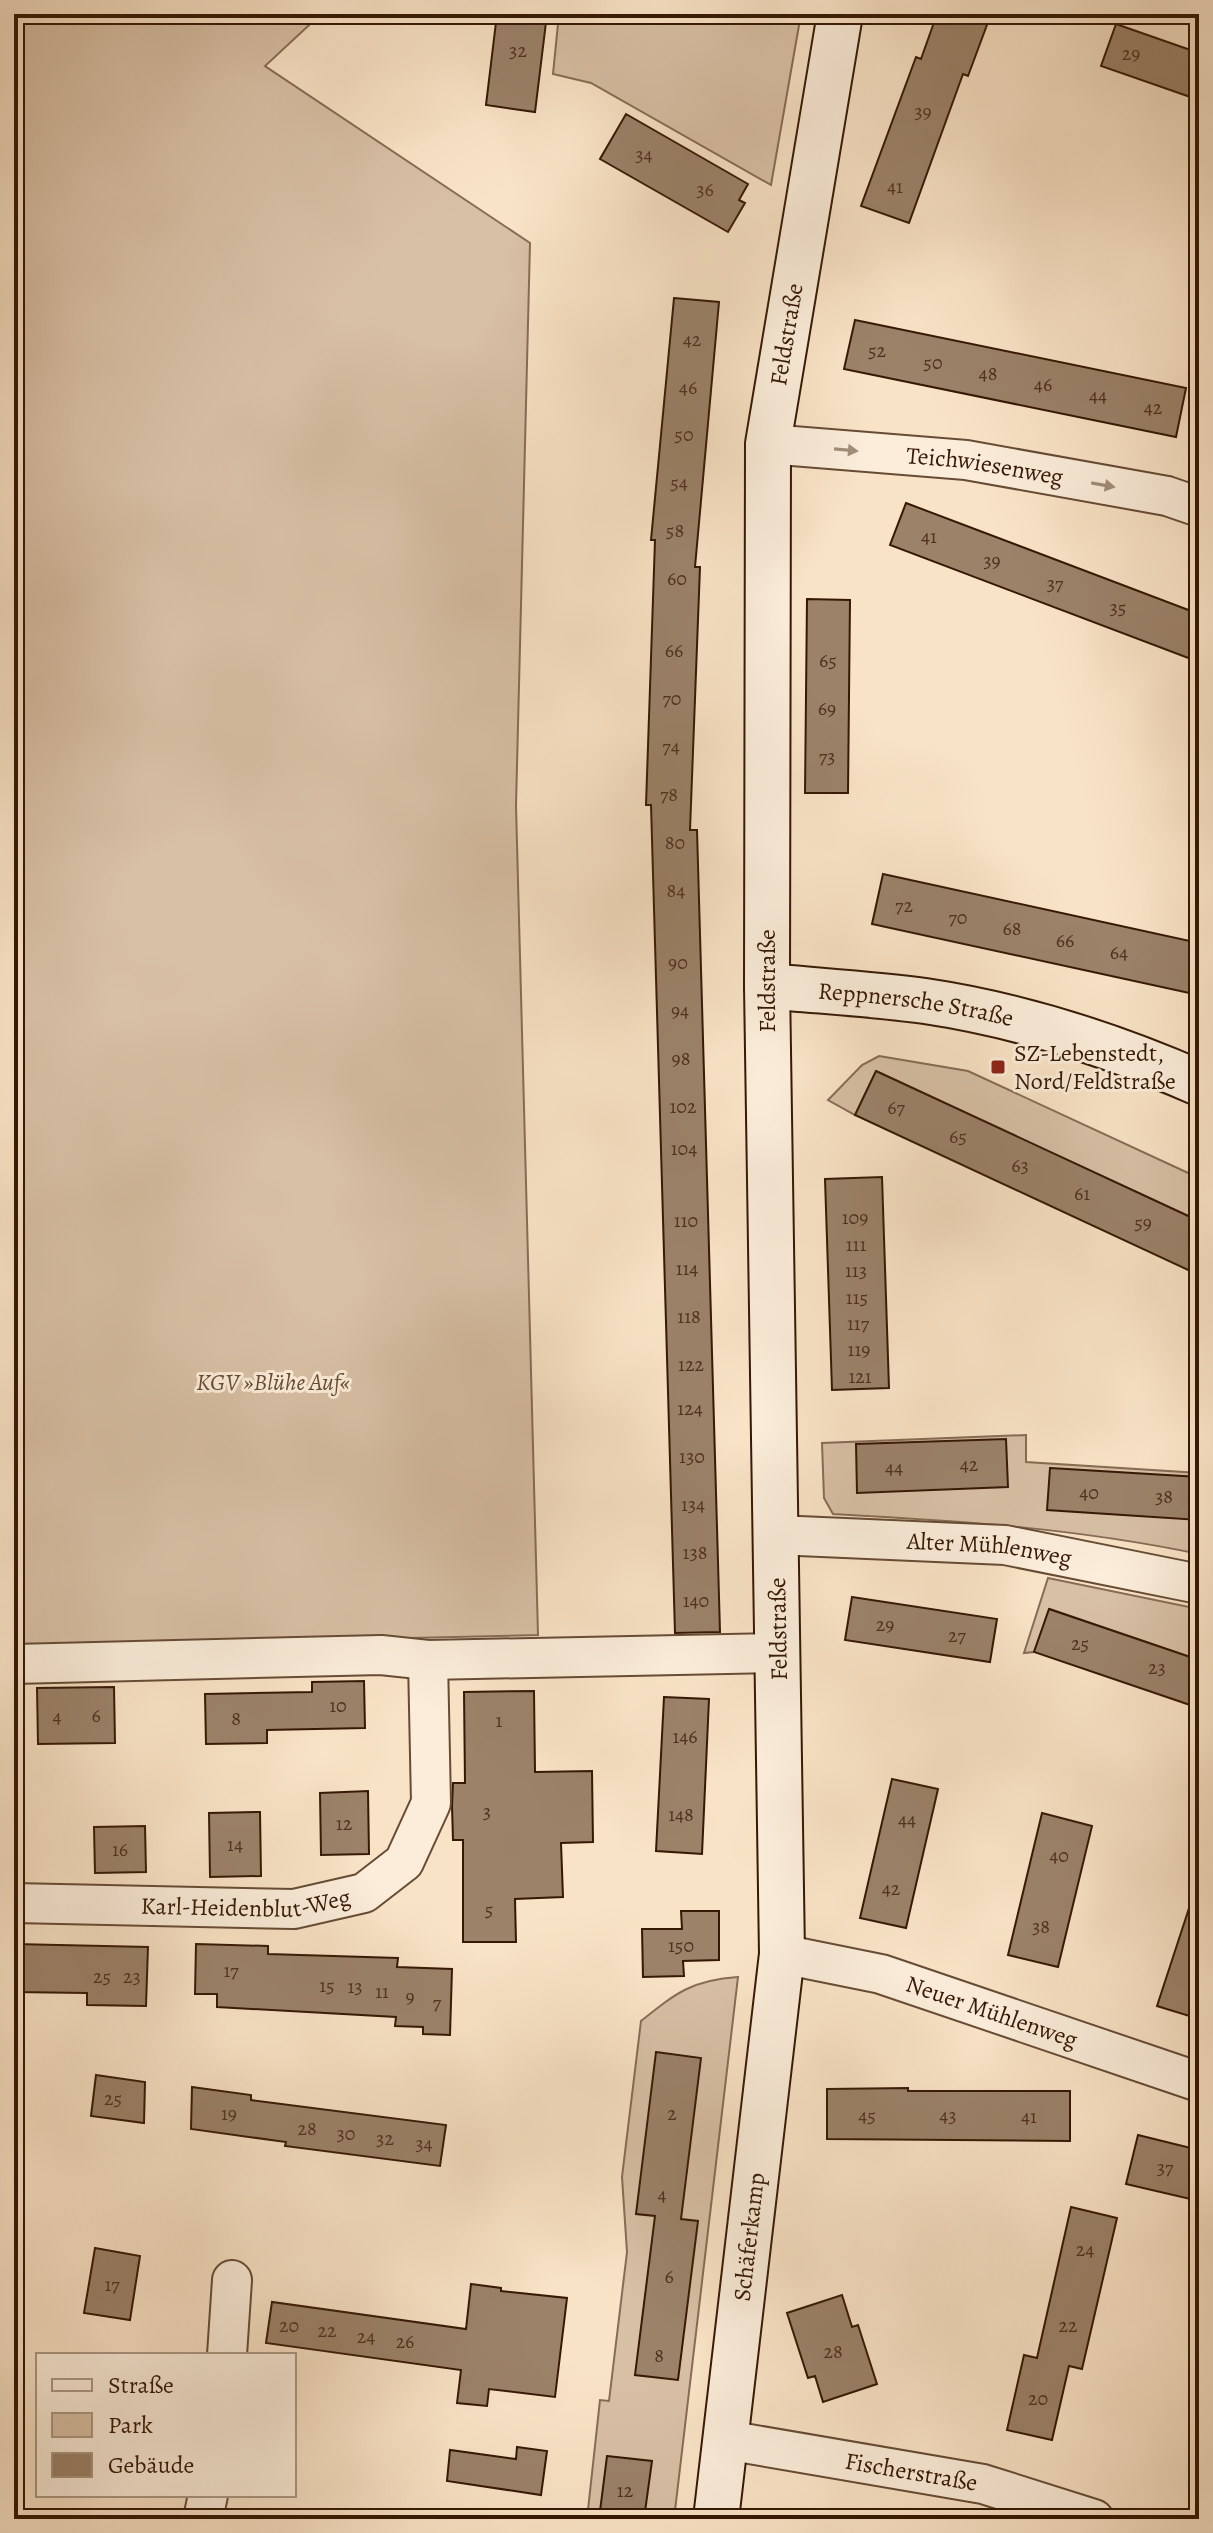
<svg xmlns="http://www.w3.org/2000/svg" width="1213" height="2533" viewBox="0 0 1213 2533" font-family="Alegreya,serif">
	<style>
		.green { fill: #d8c0a5; stroke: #876c55; stroke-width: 2 }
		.building { fill: #9b8269; stroke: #361805; stroke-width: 2 }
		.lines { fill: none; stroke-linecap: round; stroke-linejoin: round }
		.street-casing { stroke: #674b35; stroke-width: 42 }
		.secondary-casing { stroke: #361805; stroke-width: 48 }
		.street { stroke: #fbedda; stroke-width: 38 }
		.secondary { stroke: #fbedda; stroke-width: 44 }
		.oneway { fill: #a28d7a }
		.poi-dot { fill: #8f2418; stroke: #fbedda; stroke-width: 3 }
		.labels { text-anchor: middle; stroke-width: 6; stroke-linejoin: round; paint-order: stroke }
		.number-label { font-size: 20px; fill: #4f321e }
		.street-label { font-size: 24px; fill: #361805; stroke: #fbedda }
		.poi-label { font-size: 24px; fill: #361805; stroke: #fbedda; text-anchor: start }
		.park-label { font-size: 24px; font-style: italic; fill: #674a35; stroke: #fbedda }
	</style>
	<rect width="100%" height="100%" fill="#f9e3c6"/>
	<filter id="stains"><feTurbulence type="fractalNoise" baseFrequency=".0025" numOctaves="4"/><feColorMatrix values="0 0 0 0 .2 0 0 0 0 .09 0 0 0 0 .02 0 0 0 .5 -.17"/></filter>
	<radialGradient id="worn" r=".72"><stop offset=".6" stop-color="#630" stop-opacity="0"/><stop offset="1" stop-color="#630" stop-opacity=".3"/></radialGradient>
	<path class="green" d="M14,14H321L265,66L530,243L516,806L538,1635L14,1647Z
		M559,14H801L771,185L591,83L553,74Z
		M879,1056L968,1071L1199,1178V1221L876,1071L855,1115L828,1100L862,1065Z
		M1026,1435V1462L1199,1473V1554C1074,1528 961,1521 833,1514L824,1498L822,1443Z
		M1048,1578L1199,1609V1660L1050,1609L1034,1652L1024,1653Z
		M738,1977L674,2519H587L600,2400L609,2401L627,2252L622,2177L641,2021C676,1993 692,1980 738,1977Z"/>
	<path class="building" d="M497,14H547L535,112L486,105Z
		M937,14H991L968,76L963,74L909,223L861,206L916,57L921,59Z
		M1116,24L1199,53V100L1101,66Z
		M626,114L748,184L739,200L745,203L728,232L600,159Z
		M674,298L719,302L695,567H700L690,830H697L720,1632L675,1633L651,805H646L655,540H651Z
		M855,320L1186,388L1176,437L844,369Z
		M906,503L1199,614V662L890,545Z
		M807,599L850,600L848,793H805Z
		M883,874L1199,943L1194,994L872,924Z
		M876,1071L1199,1221V1275L855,1115Z
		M882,1177L889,1388L832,1390L825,1179Z
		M1006,1439L1008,1487L857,1493L856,1444Z
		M1050,1468L1199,1477V1520L1047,1510Z
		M852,1597L997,1619L990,1662L845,1640Z
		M1049,1609L1199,1660V1708L1034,1652Z
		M364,1681L365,1728L267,1730V1743L206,1744L205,1694L312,1692V1682Z
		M114,1687L115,1743L38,1744L37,1688Z
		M534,1691L535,1772L592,1771L593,1842L561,1843L563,1897L515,1899L516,1942H463V1840H453L452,1806L453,1783H465L464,1692Z
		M664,1697L709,1699L702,1854L656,1851Z
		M892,1779L938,1789L906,1928L860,1918Z
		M368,1791L369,1854L321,1855L320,1793Z
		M260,1812L261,1876L210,1877L209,1813Z
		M1042,1813L1092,1826L1058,1967L1008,1955Z
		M145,1826L146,1872L95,1873L94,1827Z
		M1194,1893L1199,1894V2019L1157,2006Z
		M681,1911H719V1960L683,1961L684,1976L643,1977L642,1929H682Z
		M14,1944L148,1947L146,2006L87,2005V1993L14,1992Z
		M196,1944L268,1946V1954L398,1958L397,1967L452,1969L450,2035L423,2034V2027L395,2026L396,2017L217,2007V1994H195Z
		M656,2052L701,2058L681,2219L698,2221L678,2380L635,2375L655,2216L636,2214Z
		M96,2075L145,2082L144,2123L91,2116Z
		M192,2087L251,2095V2100L446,2125L440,2166L285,2146L286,2142L191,2129Z
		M908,2088V2091H1070V2141L827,2139V2089Z
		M1138,2135L1199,2150V2201L1126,2184Z
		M1071,2207L1117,2218L1082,2369L1069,2366L1052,2440L1007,2430L1024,2355L1037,2358Z
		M95,2248L140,2256L130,2320L84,2313Z
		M471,2284L501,2288V2291L567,2298L555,2397L489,2389L487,2406L457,2403L461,2370L266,2343L272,2302L466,2329Z
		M842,2295L852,2327L858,2325L877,2384L823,2402L815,2376L808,2378L787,2313Z
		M517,2447L547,2451L541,2495L447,2481L450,2450L516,2459Z
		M607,2456L652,2461L644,2519H599Z"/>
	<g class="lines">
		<g class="street-casing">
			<g id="street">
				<path id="s1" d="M768,444L966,460L1167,496L1199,507"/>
				<path id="s2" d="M776,1535L1005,1545L1199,1584"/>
				<path d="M14,1664L381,1655L428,1660L779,1653"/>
				<path id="s3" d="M14,1903L294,1909L364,1893L404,1862L431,1803L428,1660"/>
				<path id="s4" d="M782,1954L881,1974L1199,2082"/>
				<path d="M227,2355L232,2280"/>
				<path id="s5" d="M726,2440L983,2484L1094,2519"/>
				<path d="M203,2519L208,2495"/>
			</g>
		</g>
		<g class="secondary-casing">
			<g id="secondary">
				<path id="s6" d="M767,986C819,991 873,994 925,1001C1019,1015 1112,1045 1199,1083"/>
				<path id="s7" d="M716,2519L782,1954L767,986L768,444L840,14"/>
			</g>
		</g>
		<use href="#street" class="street"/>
		<use href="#secondary" class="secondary"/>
	</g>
	<defs><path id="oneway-solid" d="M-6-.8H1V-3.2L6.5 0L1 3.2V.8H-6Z" transform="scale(2)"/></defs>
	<g class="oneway">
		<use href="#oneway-solid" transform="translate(846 450) rotate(5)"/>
		<use href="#oneway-solid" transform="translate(1103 485) rotate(10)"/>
	</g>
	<rect class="poi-dot" x="990" y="1059" width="16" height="16" rx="4"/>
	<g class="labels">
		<g class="number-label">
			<text x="518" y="57">32</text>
			<text x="1131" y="60">29</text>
			<text x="923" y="118">39</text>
			<text x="644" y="161">34</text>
			<text x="895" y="193">41</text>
			<text x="705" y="196">36</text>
			<text x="692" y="346">42</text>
			<text x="877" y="357">52</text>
			<text x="933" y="369">50</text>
			<text x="988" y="380">48</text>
			<text x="1043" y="391">46</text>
			<text x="688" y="394">46</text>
			<text x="1098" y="402">44</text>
			<text x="1153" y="414">42</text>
			<text x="684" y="441">50</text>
			<text x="679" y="489">54</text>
			<text x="675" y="537">58</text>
			<text x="929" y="543">41</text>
			<text x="992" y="567">39</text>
			<text x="677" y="585">60</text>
			<text x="1055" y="590">37</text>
			<text x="1118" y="614">35</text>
			<text x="674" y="657">66</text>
			<text x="828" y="667">65</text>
			<text x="672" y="705">70</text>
			<text x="827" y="715">69</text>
			<text x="671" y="753">74</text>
			<text x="827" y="763">73</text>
			<text x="669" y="801">78</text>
			<text x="675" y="849">80</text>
			<text x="676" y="897">84</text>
			<text x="904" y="912">72</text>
			<text x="958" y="924">70</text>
			<text x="1012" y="935">68</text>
			<text x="1065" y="947">66</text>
			<text x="1119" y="959">64</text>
			<text x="678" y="969">90</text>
			<text x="680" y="1017">94</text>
			<text x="681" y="1065">98</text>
			<text x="683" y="1113">102</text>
			<text x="896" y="1114">67</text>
			<text x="958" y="1143">65</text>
			<text x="684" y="1155">104</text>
			<text x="1020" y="1172">63</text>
			<text x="1082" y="1200">61</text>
			<text x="855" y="1224">109</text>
			<text x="686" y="1227">110</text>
			<text x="1143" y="1229">59</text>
			<text x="856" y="1251">111</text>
			<text x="687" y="1275">114</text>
			<text x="856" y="1277">113</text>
			<text x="857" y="1304">115</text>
			<text x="689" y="1323">118</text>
			<text x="858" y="1330">117</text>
			<text x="859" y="1356">119</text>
			<text x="691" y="1371">122</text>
			<text x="860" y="1383">121</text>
			<text x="690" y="1415">124</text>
			<text x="692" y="1463">130</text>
			<text x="969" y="1471">42</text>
			<text x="894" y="1474">44</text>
			<text x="1089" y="1499">40</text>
			<text x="1164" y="1503">38</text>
			<text x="693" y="1511">134</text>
			<text x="695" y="1559">138</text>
			<text x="696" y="1607">140</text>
			<text x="885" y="1631">29</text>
			<text x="957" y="1642">27</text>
			<text x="1080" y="1650">25</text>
			<text x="1157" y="1674">23</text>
			<text x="338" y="1712">10</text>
			<text x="96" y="1722">6</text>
			<text x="57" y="1723">4</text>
			<text x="236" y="1725">8</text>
			<text x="499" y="1727">1</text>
			<text x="685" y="1743">146</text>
			<text x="487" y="1818">3</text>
			<text x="681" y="1821">148</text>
			<text x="907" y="1826">44</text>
			<text x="344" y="1830">12</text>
			<text x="235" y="1851">14</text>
			<text x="120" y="1856">16</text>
			<text x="1059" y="1862">40</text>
			<text x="891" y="1895">42</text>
			<text x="489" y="1916">5</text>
			<text x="1041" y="1933">38</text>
			<text x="681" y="1952">150</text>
			<text x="231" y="1977">17</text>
			<text x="102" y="1983">25</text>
			<text x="132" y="1983">23</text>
			<text x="327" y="1992">15</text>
			<text x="355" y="1993">13</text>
			<text x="382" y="1998">11</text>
			<text x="410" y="2003">9</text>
			<text x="437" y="2009">7</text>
			<text x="113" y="2105">25</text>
			<text x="229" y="2120">19</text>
			<text x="672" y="2120">2</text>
			<text x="867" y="2122">45</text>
			<text x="948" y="2122">43</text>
			<text x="1029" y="2123">41</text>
			<text x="307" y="2135">28</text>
			<text x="346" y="2140">30</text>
			<text x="385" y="2145">32</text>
			<text x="424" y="2150">34</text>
			<text x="1165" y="2174">37</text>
			<text x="662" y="2201">4</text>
			<text x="1085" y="2256">24</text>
			<text x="669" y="2283">6</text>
			<text x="112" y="2291">17</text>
			<text x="289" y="2332">20</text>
			<text x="1068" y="2332">22</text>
			<text x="327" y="2337">22</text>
			<text x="366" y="2343">24</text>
			<text x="405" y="2348">26</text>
			<text x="833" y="2358">28</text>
			<text x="659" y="2362">8</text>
			<text x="1038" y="2405">20</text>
			<text x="625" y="2497">12</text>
		</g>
		<g class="street-label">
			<text dy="8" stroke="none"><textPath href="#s7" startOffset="2190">Feldstraße</textPath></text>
			<text dy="8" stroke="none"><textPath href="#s1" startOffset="218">Teichwiesenweg</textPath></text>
			<text transform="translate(767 981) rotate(-90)" y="8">Feldstraße</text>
			<text dy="8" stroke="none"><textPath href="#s6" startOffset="150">Reppnersche Straße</textPath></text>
			<text dy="8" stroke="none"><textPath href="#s2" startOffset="214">Alter Mühlenweg</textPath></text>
			<text transform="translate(778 1629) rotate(-91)" y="8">Feldstraße</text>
			<text dy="8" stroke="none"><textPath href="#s3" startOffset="232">Karl-Heidenblut-Weg</textPath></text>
			<text dy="8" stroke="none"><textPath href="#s4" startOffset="218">Neuer Mühlenweg</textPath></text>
			<text dy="8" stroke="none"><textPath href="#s7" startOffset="284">Schäferkamp</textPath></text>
			<text dy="8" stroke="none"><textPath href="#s5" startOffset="188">Fischerstraße</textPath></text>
		</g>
		<g class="poi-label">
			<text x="1014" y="1061">SZ-Lebenstedt,<tspan x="1014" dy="28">Nord/Feldstraße</tspan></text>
		</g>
		<g class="park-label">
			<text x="273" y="1390">KGV »Blühe Auf«</text>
		</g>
	</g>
	<rect width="1213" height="2533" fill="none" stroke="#f9e3c6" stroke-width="48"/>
	<rect x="16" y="16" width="1181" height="2501" fill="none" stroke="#361805" stroke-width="4"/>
	<rect x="24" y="24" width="1165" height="2485" fill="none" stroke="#361805" stroke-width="2"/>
	<rect x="36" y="2353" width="260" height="144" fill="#fbedda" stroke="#ac9885" stroke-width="2"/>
	<rect x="52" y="2379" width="40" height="12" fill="#fbedda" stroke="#ac9885" stroke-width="2"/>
	<text x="108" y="2393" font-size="24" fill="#361805">Straße</text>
	<rect x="52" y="2413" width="40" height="24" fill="#d8c0a5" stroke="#ac9885" stroke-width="2"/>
	<text x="108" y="2433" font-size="24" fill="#361805">Park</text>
	<rect x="52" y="2453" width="40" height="24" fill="#9b8269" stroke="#ac9885" stroke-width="2"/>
	<text x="108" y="2473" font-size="24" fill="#361805">Gebäude</text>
	<rect width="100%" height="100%" filter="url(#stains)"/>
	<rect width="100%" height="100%" fill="url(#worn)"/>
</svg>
